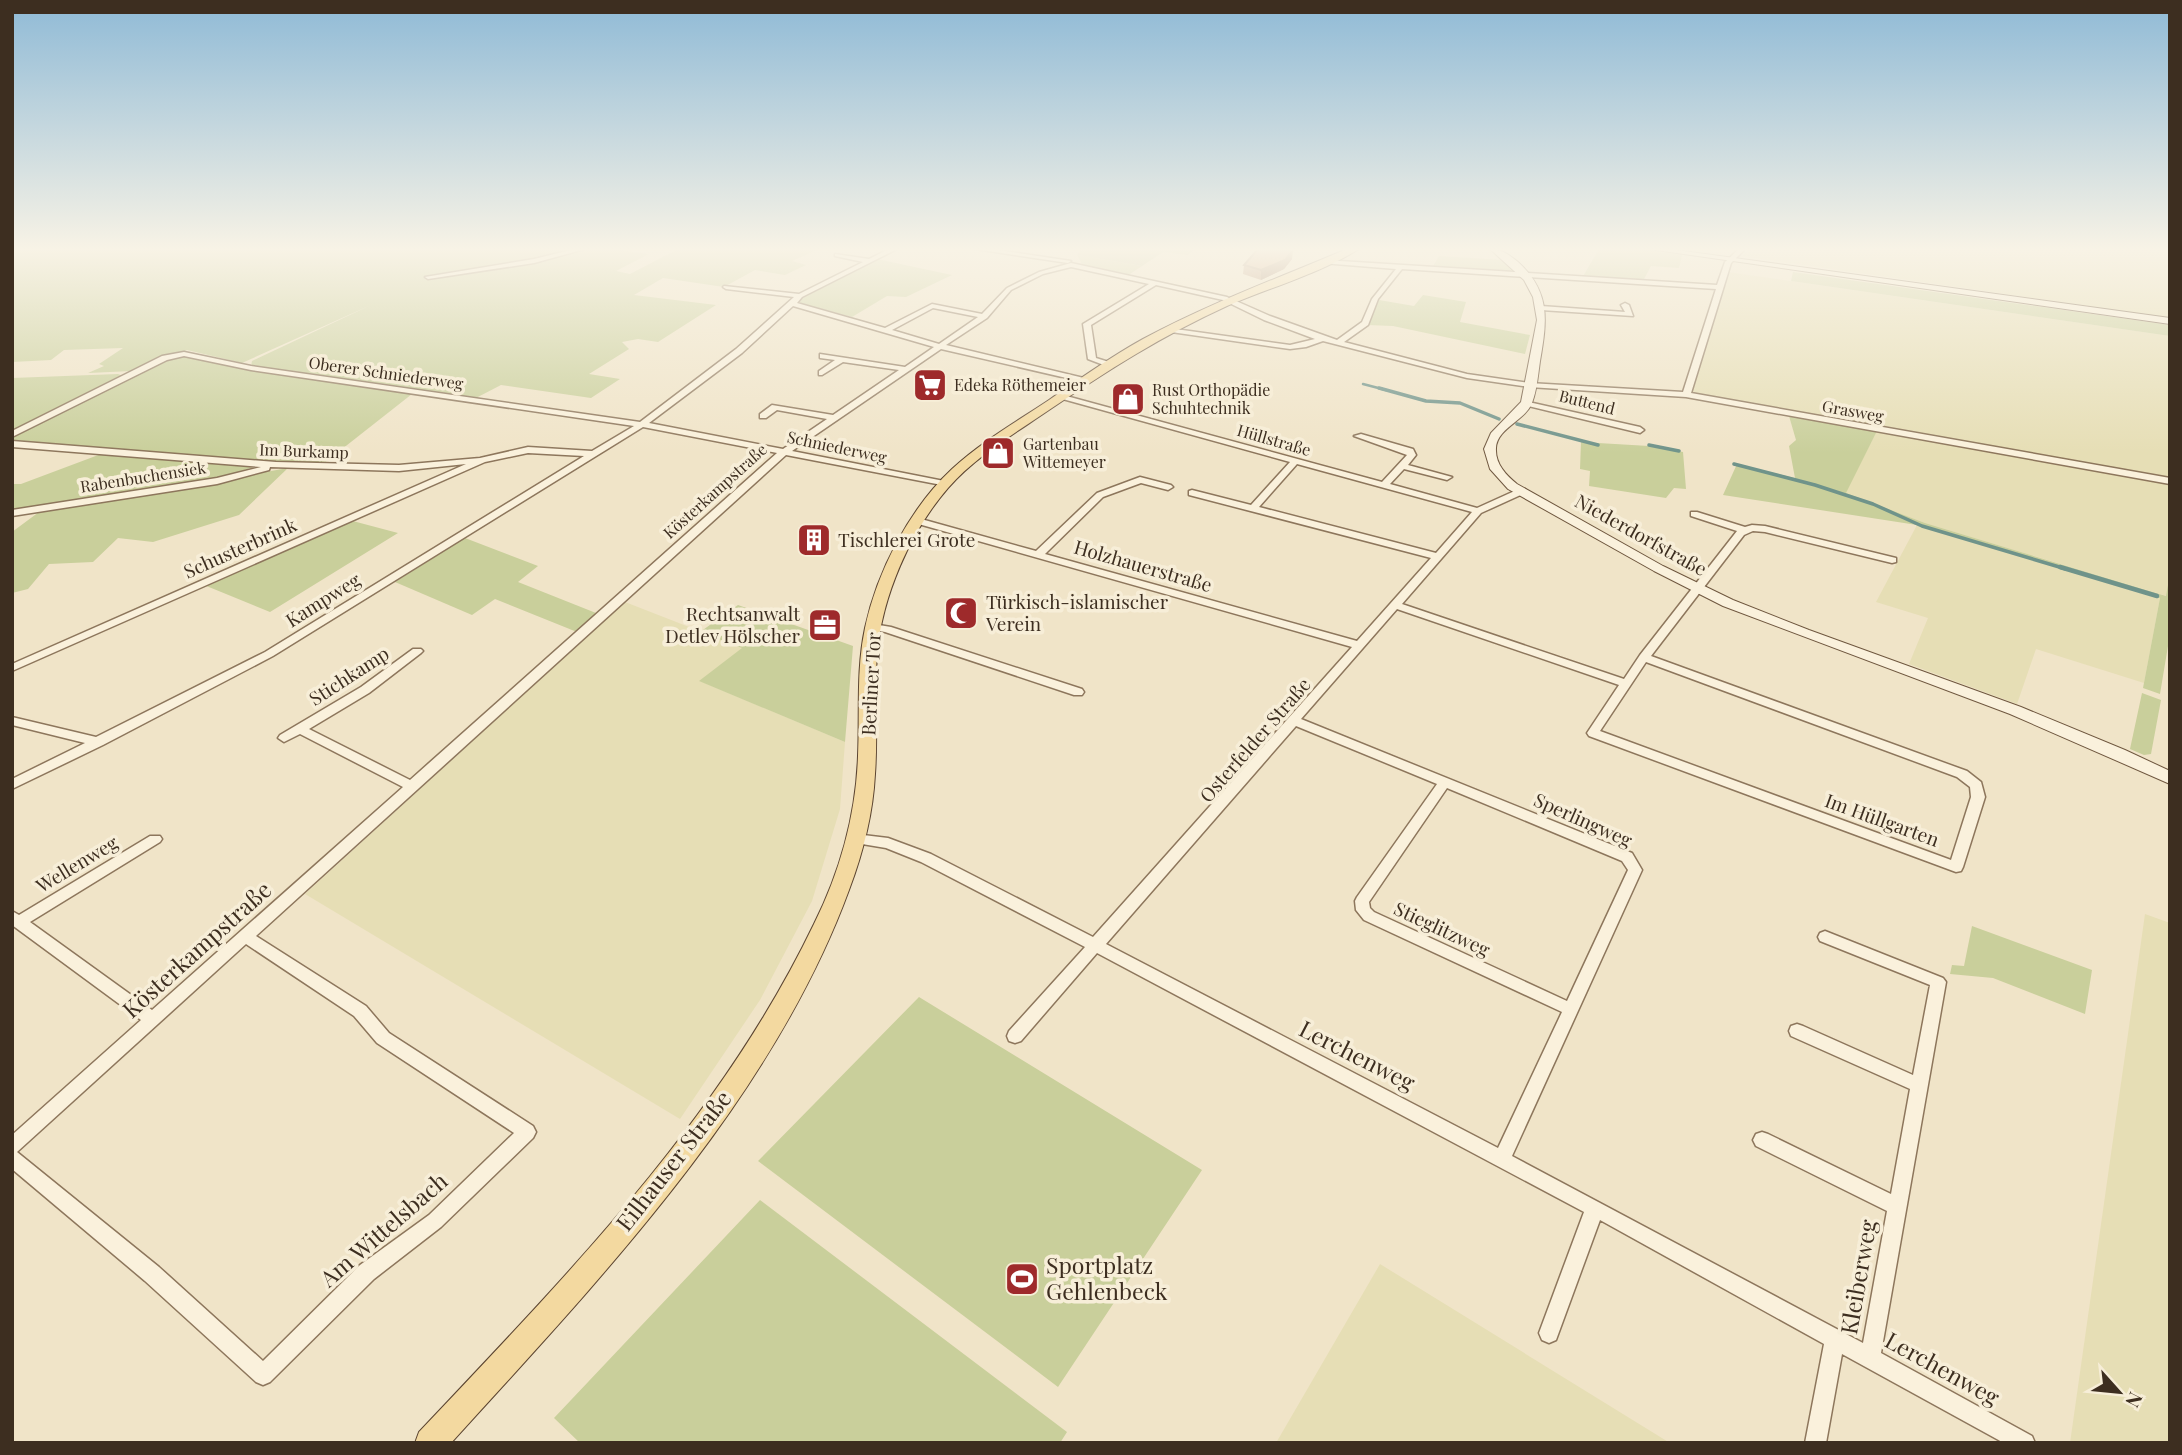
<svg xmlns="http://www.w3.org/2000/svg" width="2182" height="1455" viewBox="0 0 2182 1455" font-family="'Playfair Display',serif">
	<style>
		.farmland { fill: #e6deb5 }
		.green { fill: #c9cf9b }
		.cemetery { fill: #bfc49a }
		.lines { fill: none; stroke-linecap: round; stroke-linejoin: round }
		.stream-far2 { stroke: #6f938a; stroke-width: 2.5 }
		.stream-far1 { stroke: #6f938a; stroke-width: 3.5 }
		.stream { stroke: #6f938a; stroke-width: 4.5 }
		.street-casing { stroke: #8d765c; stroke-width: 3 }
		.secondary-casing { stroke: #6f573f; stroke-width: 2 }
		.primary-casing { stroke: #5b4430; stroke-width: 2 }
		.street { fill: #faf1dc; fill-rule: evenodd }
		.secondary { fill: #faf1dc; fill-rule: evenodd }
		.primary { fill: #f3d9a0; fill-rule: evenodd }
		.wall { fill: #b2896c }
		.shaded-wall { fill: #916f58 }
		.building { fill: #cf9f7d; stroke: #916f58; stroke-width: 2 }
		.labels { text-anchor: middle; stroke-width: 7; stroke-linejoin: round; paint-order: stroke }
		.far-street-label { font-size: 16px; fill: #3d2e20; stroke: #f7eed8 }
		.far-poi-label { font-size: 16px; fill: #3d2e20; stroke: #f7eed8; text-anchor: start }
		.street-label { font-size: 19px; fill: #3d2e20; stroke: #f7eed8 }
		.poi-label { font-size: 19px; fill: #3d2e20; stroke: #f7eed8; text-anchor: start }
		.near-street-label { font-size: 23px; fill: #3d2e20; stroke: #f7eed8 }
		.near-poi-label { font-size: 23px; fill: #3d2e20; stroke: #f7eed8; text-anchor: start }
	</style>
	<rect width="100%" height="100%" fill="#f0e4c8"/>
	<path class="farmland" d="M1749,249H2170V318L1741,256Z
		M1728,272L2170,336V478L1691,392Z
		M1877,431L2170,482V574L2167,596L1925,523L1845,493Z
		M1917,525L2160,598L2144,683L2036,649L2017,704L1909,664L1928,618L1876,602Z
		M625,602L743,648L700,681L845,742L840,809L812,901L760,1000L680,1119L305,894Z
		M2145,914L2170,923V1443H2070Z
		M1380,1264L1670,1443H1276Z"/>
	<path class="green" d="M12,249H612L649,254L616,271L630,274L678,249H819L792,261L806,265L785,275L755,270L724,287L663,278L634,295L716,305L658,342L638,339L622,342L629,349L589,374L620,379L591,398L501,385L474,399L251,366L252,361L371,305L242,363L187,350L132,371L88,373L104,366L99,364L123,348L64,350L51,360L12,362Z
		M1599,249H1639L1682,255L1679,268L1651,266L1643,281L1582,278Z
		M1077,255L1142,266L1127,276L1083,266Z
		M1439,256L1504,260L1519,273L1432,268Z
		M877,259L952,275L906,297L887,296L852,317L800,303L799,300Z
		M1793,272L2170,325V336L1791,281Z
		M1423,295L1466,302L1460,322L1530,335L1525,354L1393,326L1367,325L1379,300L1414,306Z
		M184,356L412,394L323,464L258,462L12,442V437L163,361Z
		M118,374L123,376L12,432V378Z
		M1789,416L1877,431L1846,493L1925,523L2166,596L2170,574V634L2160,694L2143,688L2160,598L1917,525L1723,495L1737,464L1795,478L1789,446L1796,440Z
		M1581,442L1649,446L1683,452L1686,489L1674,488L1666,498L1589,486L1590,471L1580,469Z
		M101,454L256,466L216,480L12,512V484H21Z
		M288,468L239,515L153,542L118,538L93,562L49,564L28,589L12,593V532L39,512Z
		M349,520L398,533L270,612L204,585Z
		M465,538L538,566L518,582L596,613L577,632L495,599L472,615L395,582Z
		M738,605L853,646L845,742L699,681L742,648L700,632Z
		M2142,693L2161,700L2151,754L2144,755L2130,749Z
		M1972,926L2092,970L2085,1014L1993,978L1950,974L1952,965L1964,966Z
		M919,997L1202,1170L1058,1387L758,1161Z
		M760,1200L1067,1432L1060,1443H580L554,1418Z"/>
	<path class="cemetery" d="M1082,249H1194L1188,255L1163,252L1142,266L1077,255Z"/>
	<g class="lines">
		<path class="stream-far2" d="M1363,384L1386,390"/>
		<path class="stream-far1" d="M1379,388L1426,401L1460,403L1499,419
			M1517,424L1598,445
			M1649,445L1679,451
			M1734,464L1815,485L1873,504L1922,526L2066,569"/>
		<path class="stream" d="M2060,567L2157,596"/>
		<g class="street-casing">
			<path id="street" d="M575,249H585L534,263L428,279L425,277L534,259Z
				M889,249H897L802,297L797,303L885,328L932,304L982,314L1007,288L1039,272L1071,263L1227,297L1270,316L1337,340L1362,322L1372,299L1396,269L1322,263V261L1324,260L1717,285L1725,262L1739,249H1745L1731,263L1691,393L2170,478V484L1686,397L1529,387L1467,378L1323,341L1306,347L1290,349L1171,332H1168V328L1290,345L1315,339L1264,320L1223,300L1156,285L1091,325L1096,358L1112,363L1113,365L1109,367L1088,359L1083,324L1149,284L1071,267L1043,274L1011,290L987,318L946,345L1088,379V383L941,349L792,451L944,481L949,484L947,486L786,455L256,936L366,1006L389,1033L533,1126L536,1132L533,1138L441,1227L374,1279L270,1382L263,1385L256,1382L145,1281L12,1169V1135L141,1020L12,925V911L19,915L150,836H160L162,839L160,842L30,922L152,1010L403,787L300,734L284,742L278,738L280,735L361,687L413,649H421L423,651L421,653L369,693L309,729L410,780L777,453L643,427L273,656L103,745L12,789V779L85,743L12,725V717L96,737L265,652L584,456L528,453L485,462L12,671V664L466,464L399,471L270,467L269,470L217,484L12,516V510L217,478L261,467L12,447V441L276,462L399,465L480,458L528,447L592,451L634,426L251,370L184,356L167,360L12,437V431L162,356L184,352L251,366L640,422L736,349L794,297L726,289L723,287L724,286L799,294L863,262L835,256V254L869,259ZM1402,269L1716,289L1683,392L1529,383L1467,374L1344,342L1368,325L1378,299ZM793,306L934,347L905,367L820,354V358L835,360L819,371V375H822L843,362L899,370L833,415L772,405L760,414V418H766L777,410L827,419L783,449L649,423L742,353ZM933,308L978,317L939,344L892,330ZM246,944L354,1016L377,1043L514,1133L429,1215L360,1265L263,1361L159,1267L17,1152Z
				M975,249H991L1071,261L1068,263Z
				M1625,303L1629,305L1633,316L1541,310L1537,308L1541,306L1625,312L1621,305Z
				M1059,394L1382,482L1407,455L1354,436L1361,434L1413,449L1416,455L1408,465L1452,477L1447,480L1404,469L1390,484L1477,508L1519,489H1525V493L1481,513L1402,604L1624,679L1640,655L1737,531L1691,516V512H1697L1745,527L1752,525L1765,526L1896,558V562L1892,563L1765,532L1753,531L1744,535L1651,656L1967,771L1981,782L1985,797L1963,867L1961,871L1956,872L1589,736L1587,733L1619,685L1397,609L1301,719L1632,853L1642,870L1512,1156L1863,1343L1887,1211L1756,1146L1753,1140L1756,1134L1762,1132L1768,1134L1891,1194L1910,1089L1791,1036L1789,1031L1791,1026L1797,1024L1803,1026L1913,1075L1930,985L1820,941L1818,937L1820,933L1825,931L1830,933L1943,978L1946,982L1881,1353L2032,1436L2035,1443H2004L1842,1354L1826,1443H1805L1824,1344L1600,1220L1556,1340L1549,1343L1542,1340L1539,1333L1584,1212L1097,953L1021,1041L1015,1043L1009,1041L1007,1036L1009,1031L1085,947L921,862L886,848L850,842L848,839L850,836L855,834L888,838L931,854L1093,937L1352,647L915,523V519H921L1036,551L1097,493L1140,477L1171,485L1173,487L1168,490L1141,483L1103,497L1045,554L1357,641L1431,558L1189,495V491L1192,490L1251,505L1290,462L1059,398ZM1297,464L1472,512L1436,553L1259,507ZM1646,662L1957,777L1970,787L1971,797L1951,860L1600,731ZM1296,726L1437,784L1357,897L1355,901L1356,910L1364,920L1562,1012L1498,1148L1106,944ZM1447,788L1622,861L1628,870L1567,1001L1374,912L1370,908L1369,902Z
				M1524,401L1640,427L1644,430L1640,433L1524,405Z
				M873,624L891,627L1082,689L1084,692L1082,695H1074L885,632L869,629L867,627Z"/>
		</g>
		<g class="secondary-casing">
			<path id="secondary" d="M1490,249C1502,249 1509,255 1518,262C1551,292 1547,321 1540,361C1538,375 1537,390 1532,403C1525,421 1497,428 1496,448C1495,464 1506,475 1517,484L1663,566L1733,600L1809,630L2021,707L2125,750L2170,771V784L2010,714L1723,606L1654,571L1508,489L1490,469L1484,449L1491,433L1521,402L1537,320L1533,297L1524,280Z
				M1649,249H1669L2170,318V324Z"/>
		</g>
		<g class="primary-casing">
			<path id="primary" d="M1347,249H1359C1321,273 1269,288 1227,306C1163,335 1107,371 1049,410C1014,434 976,456 948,488C910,532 882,596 877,654C874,694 878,734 875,774C873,814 863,853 849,890C772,1100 599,1280 451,1443H415L419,1432C566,1276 720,1120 814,924C840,872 856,814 858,756C860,713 856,670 865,628C877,572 909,509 952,469C981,442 1016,422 1049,400C1080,379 1110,357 1143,339C1208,304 1278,278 1347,249Z"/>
		</g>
		<use href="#street" class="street"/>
		<use href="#secondary" class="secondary"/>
		<use href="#primary" class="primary"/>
	</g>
	<path class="wall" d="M1292,259L1284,269L1261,280L1243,274L1244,265Z"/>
	<path class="shaded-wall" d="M1293,250L1292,259L1284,269L1261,280V270Z"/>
	<path class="building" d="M1258,249H1284L1293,250L1285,260L1261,270L1244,265Z"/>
	<linearGradient id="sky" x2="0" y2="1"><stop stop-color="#8fbad6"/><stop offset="0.55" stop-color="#f8f3e6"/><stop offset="1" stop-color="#f8f3e6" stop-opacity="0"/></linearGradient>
	<rect width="2182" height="453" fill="url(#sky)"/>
	<defs>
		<g id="supermarket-square" transform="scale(1.75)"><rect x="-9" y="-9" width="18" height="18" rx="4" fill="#9e2a2b" stroke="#f7eed8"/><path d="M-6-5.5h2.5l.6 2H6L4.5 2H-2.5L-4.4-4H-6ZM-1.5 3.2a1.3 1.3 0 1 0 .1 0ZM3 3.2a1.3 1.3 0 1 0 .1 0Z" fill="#fff"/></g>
		<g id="shop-square" transform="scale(1.75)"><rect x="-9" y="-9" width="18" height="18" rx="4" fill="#9e2a2b" stroke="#f7eed8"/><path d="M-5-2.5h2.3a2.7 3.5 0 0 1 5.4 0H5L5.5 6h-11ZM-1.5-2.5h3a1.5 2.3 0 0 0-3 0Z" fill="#fff"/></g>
		<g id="building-square" transform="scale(1.75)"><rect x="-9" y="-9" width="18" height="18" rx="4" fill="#9e2a2b" stroke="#f7eed8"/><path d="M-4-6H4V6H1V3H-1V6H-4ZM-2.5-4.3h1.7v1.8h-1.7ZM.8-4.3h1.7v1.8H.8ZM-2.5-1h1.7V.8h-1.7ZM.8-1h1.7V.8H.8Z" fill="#fff"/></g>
		<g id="mosque-square" transform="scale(1.75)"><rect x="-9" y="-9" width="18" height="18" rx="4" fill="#9e2a2b" stroke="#f7eed8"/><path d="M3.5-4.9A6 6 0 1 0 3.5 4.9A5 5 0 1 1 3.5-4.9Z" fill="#fff"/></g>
		<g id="office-square" transform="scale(1.75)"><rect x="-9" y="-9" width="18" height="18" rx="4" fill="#9e2a2b" stroke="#f7eed8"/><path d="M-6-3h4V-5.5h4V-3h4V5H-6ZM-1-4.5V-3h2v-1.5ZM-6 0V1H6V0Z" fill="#fff"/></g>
		<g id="stadium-square" transform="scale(1.75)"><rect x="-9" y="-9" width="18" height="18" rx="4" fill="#9e2a2b" stroke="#f7eed8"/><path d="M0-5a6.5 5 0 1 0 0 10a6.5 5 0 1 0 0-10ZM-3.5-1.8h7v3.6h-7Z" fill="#fff"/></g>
	</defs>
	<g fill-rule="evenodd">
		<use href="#supermarket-square" x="930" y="385"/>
		<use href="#shop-square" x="1128" y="399"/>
		<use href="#shop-square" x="998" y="453"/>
		<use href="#building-square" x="814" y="540"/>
		<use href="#mosque-square" x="961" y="613"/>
		<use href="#office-square" x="825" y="625"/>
		<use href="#stadium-square" x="1022" y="1279"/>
	</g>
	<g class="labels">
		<g class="far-street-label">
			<text transform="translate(386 373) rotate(8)" y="6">Oberer Schniederweg</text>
			<text transform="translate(1587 402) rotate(14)" y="6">Buttend</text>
			<text transform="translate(1853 411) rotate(10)" y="6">Grasweg</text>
			<text transform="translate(1274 440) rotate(16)" y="6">Hüllstraße</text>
			<text transform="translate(837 447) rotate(12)" y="6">Schniederweg</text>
			<text transform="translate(304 451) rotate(2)" y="6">Im Burkamp</text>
			<text transform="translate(143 477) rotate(-9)" y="6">Rabenbuchensiek</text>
			<text transform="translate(715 491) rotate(-42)" y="6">Kösterkampstraße</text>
		</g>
		<g class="far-poi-label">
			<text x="954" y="391">Edeka Röthemeier</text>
			<text x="1152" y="396">Rust Orthopädie<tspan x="1152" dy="18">Schuhtechnik</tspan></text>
			<text x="1023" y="450">Gartenbau<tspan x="1023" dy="18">Wittemeyer</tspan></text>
		</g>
		<g class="street-label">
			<text transform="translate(1641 535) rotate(29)" y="7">Niederdorfstraße</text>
			<text transform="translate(240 548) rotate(-24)" y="7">Schusterbrink</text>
			<text transform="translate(1143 566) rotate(16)" y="7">Holzhauerstraße</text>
			<text transform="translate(323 600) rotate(-32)" y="7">Kampweg</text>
			<text transform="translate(349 676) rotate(-33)" y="7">Stichkamp</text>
			<text transform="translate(871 684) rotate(-87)" y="7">Berliner Tor</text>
			<text transform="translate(1255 740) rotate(-49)" y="7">Osterfelder Straße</text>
			<text transform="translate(1583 820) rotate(24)" y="7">Sperlingweg</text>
			<text transform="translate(1882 820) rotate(20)" y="7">Im Hüllgarten</text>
			<text transform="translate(77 864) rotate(-31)" y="7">Wellenweg</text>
			<text transform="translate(1442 929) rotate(25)" y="7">Stieglitzweg</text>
		</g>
		<g class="poi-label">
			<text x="838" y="547">Tischlerei Grote</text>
			<text x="986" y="609">Türkisch-islamischer<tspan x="986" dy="22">Verein</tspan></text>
			<text x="800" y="621" text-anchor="end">Rechtsanwalt<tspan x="800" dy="22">Detlev Hölscher</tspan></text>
		</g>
		<g class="near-street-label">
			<text transform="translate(197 950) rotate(-42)" y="8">Kösterkampstraße</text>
			<text transform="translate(1357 1056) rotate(27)" y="8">Lerchenweg</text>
			<text transform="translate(674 1161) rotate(-52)" y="8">Eilhauser Straße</text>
			<text transform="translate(384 1230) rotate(-41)" y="8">Am Wittelsbach</text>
			<text transform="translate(1859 1277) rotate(-80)" y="8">Kleiberweg</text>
			<text transform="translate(1942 1369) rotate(29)" y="8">Lerchenweg</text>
		</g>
		<g class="near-poi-label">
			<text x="1046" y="1274">Sportplatz<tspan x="1046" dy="26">Gehlenbeck</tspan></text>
		</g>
	</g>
	<rect width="2182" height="1455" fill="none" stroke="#3d2e20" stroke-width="28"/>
	<g transform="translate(2119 1392) rotate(117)" stroke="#f7eed8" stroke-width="5" paint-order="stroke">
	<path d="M0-5L12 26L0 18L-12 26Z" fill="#3d2e20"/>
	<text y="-10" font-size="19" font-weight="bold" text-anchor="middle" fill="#3d2e20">N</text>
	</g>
</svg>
